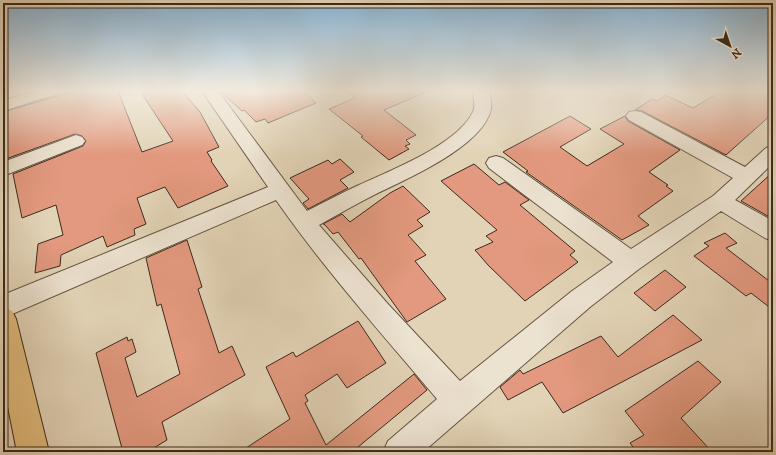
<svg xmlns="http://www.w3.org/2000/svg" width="776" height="455" viewBox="0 0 776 455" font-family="'IM FELL DW Pica',serif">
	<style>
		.building { fill: #e3997f; stroke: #3c2a1b }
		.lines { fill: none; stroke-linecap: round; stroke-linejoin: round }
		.minor-casing { stroke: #665442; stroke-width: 2 }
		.major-casing { stroke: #3c2a1b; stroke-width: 2 }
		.minor { fill: #ece2d0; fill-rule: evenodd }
		.major { fill: #e1ba7b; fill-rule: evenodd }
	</style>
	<rect width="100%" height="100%" fill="#e2d3b6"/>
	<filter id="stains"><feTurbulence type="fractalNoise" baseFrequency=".005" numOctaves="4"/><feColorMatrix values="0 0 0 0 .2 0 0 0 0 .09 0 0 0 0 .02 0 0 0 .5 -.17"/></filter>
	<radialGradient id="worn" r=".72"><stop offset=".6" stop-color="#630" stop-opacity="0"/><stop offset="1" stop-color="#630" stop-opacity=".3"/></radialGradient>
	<path class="building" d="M74,91H118L142,152L173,141L140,91H182L200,112L219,147L207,152L212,160L211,161L228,186L178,208L165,187L137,198L146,224L134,229L135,235L107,247L103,236L61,255L60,266L35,273L38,244L63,235L56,205L22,218L13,174L83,146L86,141L82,136L75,134L3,160V112Z
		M220,91H304L316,103L268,123L265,119L256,122L244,110L242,111Z
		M348,91H429L384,110L416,135L406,140L410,144L405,146L409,149L389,160L361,137L363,136L329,109L355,98Z
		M722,91H773V113L726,155L642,111L635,110L652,99L657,101L665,95L693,108Z
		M570,116L591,129L560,147L587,166L624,144L600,129L625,116L628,121L680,150L649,172L668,185L666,186L673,191L638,216L649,225L622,240L526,172L528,171L503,152Z
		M340,159L354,172L340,180L348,188L308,209L303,203L309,199L290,178L328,160L332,164Z
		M474,164L499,185L505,182L529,200L520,205L575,251L570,255L578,262L525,301L488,265L475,250L493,242L486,236L497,230L441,181Z
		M773,172V219L741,201Z
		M403,186L430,212L417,220L423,226L408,235L426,255L415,261L446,299L407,322L361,258L359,259L338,232L333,234L324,224H323L342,214L350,222L390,193Z
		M725,233L737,243L726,248L773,284V310L751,293L746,296L694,256L709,246L704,243Z
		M187,240L202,287L198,289L219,353L232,346L245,375L162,422L167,440L147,452H123L96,353L127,337L128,341L132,339L136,352L125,358L137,397L180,374L161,304L157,306L146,258Z
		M665,270L686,287L655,311L634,293Z
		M673,315L702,340L563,413L542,382L508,400L500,387L520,370L523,374L601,336L618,357Z
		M358,321L386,363L347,388L337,374L305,395L308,401L305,403L326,445L414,374L427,390L352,452H240L290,419L266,367L293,352L296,357Z
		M698,361L721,382L681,418L712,452H637L630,443L644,435L625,411Z"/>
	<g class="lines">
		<g class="minor-casing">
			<path id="minor" d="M35,91H58L56,94L3,111V101Z
				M202,91H218L307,211C325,202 341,193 359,185C391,170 457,145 473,112C476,105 473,97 473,91H489C490,96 492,103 491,109C483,147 404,180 372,196C354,205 337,215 319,225L387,303L460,381L572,291L613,262L489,168L486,163L489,158L496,156L503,158L631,249L713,196L733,178L629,120L626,116L629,112L635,111L641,112L745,167L766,148L773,146V163L735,200L773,221V241L765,238L721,211L639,269L590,307L423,452H383L388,441L437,399C382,334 325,270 276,200L3,318V295L268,187Z
				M76,135L82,137L85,141L82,145L3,176V162Z"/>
		</g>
		<g class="major-casing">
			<path id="major" d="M3,307L12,311L16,319L49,452H17L3,382Z"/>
		</g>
		<use href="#minor" class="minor"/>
		<use href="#major" class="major"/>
	</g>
	<linearGradient id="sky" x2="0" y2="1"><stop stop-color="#88b4d5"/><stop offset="0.59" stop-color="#f2ebde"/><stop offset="1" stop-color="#f2ebde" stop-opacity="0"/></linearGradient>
	<rect width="776" height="154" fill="url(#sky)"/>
	<rect width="776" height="455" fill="none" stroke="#e2d3b6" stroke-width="16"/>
	<rect x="4" y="4" width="768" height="447" fill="none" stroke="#3c2a1b" stroke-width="2"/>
	<rect x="8" y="8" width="760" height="439" fill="none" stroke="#3c2a1b"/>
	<g transform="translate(730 46) rotate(140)" stroke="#ece2d0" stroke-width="3" paint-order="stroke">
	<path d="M0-3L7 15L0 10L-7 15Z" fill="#3c2a1b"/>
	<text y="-6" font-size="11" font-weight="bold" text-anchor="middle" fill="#3c2a1b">N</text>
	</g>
	<rect width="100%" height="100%" filter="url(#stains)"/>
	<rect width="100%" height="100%" fill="url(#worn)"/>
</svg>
